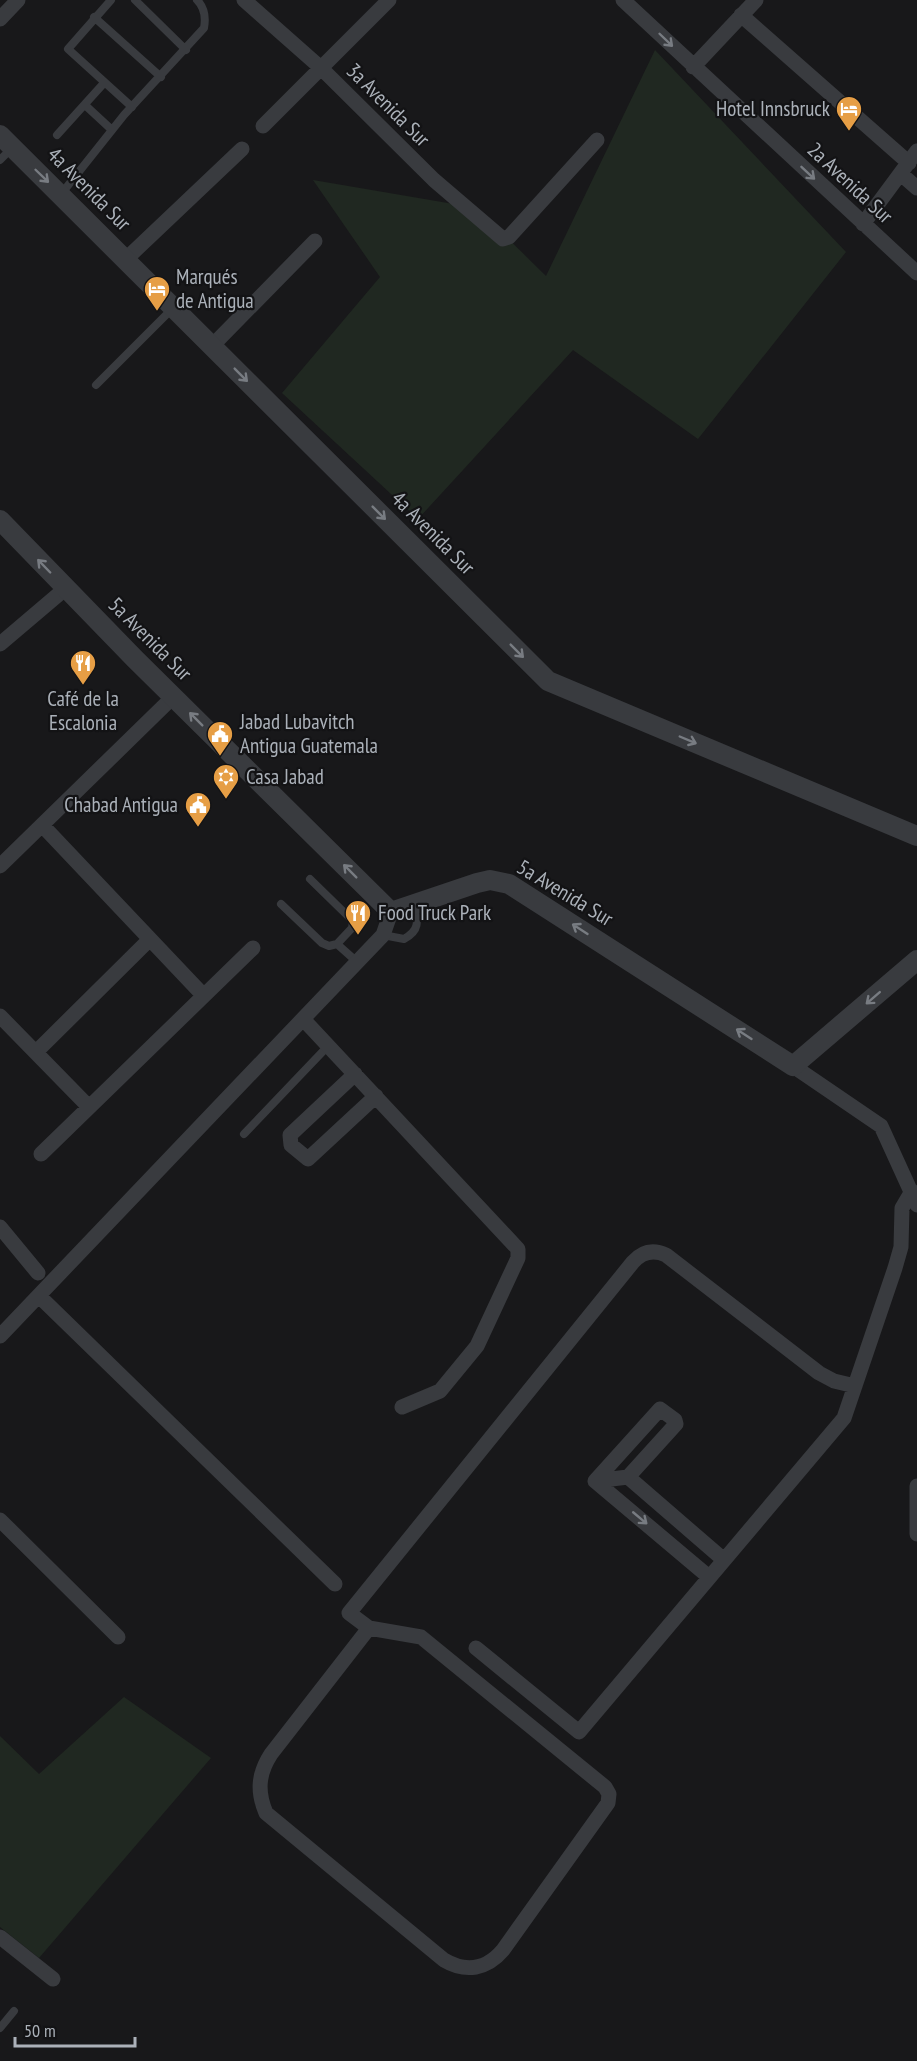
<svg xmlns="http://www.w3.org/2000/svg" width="917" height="2061" viewBox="0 0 917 2061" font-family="'PT Sans Narrow',sans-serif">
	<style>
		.green { fill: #202821 }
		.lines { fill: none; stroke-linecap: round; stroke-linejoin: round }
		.service { stroke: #393b3f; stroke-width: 8 }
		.minor { stroke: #393b3f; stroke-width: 15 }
		.tertiary { stroke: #393b3f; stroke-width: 20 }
		.oneway { stroke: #787c82 }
		.labels { text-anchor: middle; stroke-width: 4.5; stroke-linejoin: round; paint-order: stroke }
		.street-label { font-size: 21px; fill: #abb1b9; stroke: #131315 }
		.poi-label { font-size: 21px; fill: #abb1b9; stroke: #131315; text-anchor: start }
	</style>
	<rect width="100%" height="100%" fill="#18181a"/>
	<path class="green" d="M655,50L846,252L698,439L573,350L418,519L282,393L380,277L313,180L477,208L546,276Z
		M124,1697L211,1758L39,1958L0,1927V1736L39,1774Z"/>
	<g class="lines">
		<path class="service" d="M111,0L68,49L132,107
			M135,0L186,50
			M94,17L161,77
			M85,105L112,130
			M57,135L104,83
			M0,160L11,149
			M62,193L124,115L204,28C206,17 205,8 197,0
			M96,385L172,309
			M310,879L353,921L352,928L337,944
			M281,904L322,943L329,946L337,944L356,961
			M383,935L404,939C420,930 418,922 414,906
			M244,1134L328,1046
			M0,2028L14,2011"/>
		<path class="minor" d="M244,0L321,68L434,180L503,239L509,237L597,140
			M623,0L917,273
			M741,15L909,163
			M0,19L18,0
			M693,67L756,0
			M263,126L389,0
			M901,174L917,188
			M863,224L917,151
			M125,260L242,149
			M212,346L315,241
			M0,644L66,588
			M42,825L203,995
			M0,866L173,697
			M0,1016L89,1107
			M303,1019L518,1249V1258L477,1346L440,1391L402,1407
			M36,1052L150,939
			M793,1066L881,1126L917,1205
			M355,1074L290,1135L291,1145L308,1159L376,1096
			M41,1154L253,948
			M0,1227L38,1273
			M39,1296L335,1584
			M0,1336L383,935L391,912
			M660,1409L675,1420L676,1424L628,1477L595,1481Z
			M628,1477L724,1560
			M595,1481L709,1577
			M917,1486V1534
			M0,1520L118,1637
			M369,1628L271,1754C258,1774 257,1792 266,1813L444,1960C466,1973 487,1969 503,1950L608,1803L609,1794L605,1787L421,1637L369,1628L349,1613L633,1262C642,1252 653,1249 666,1255L819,1373L834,1381L855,1386
			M476,1648L579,1732L844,1418L895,1268L901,1247L902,1208L912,1191
			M0,1937L53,1979"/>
		<path class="tertiary" d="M0,135L548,681L917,836
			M0,520L135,659L391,912L477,883L490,880L509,884L793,1066L917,960"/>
	</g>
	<defs><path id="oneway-shaft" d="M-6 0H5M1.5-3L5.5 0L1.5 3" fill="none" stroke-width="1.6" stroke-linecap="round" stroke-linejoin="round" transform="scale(1.5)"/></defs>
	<g class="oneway">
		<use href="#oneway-shaft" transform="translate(666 40) rotate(44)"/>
		<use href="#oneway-shaft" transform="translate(808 173) rotate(43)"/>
		<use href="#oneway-shaft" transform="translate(42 176) rotate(44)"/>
		<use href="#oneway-shaft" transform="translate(241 375) rotate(45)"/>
		<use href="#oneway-shaft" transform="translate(379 513) rotate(45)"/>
		<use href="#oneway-shaft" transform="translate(44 566) rotate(-134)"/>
		<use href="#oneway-shaft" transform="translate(517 651) rotate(45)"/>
		<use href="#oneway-shaft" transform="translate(196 719) rotate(-135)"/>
		<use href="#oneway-shaft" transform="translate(688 740) rotate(23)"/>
		<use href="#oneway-shaft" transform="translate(350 871) rotate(-135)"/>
		<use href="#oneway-shaft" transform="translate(580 929) rotate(-147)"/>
		<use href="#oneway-shaft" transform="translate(873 998) rotate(139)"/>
		<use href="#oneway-shaft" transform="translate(744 1034) rotate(-147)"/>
		<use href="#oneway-shaft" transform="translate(640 1518) rotate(40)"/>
	</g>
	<defs>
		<g id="hotel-pin" transform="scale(1.35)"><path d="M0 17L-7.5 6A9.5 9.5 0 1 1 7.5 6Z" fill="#e69e45" stroke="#131315"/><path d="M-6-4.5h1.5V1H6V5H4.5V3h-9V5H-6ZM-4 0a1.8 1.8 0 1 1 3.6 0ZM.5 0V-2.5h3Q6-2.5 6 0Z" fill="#fff"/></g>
		<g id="restaurant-pin" transform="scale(1.35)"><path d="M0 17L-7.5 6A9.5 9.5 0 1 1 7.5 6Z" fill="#e69e45" stroke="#131315"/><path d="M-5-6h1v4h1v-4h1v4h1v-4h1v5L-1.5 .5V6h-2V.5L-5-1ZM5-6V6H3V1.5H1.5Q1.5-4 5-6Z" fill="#fff"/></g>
		<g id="civic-pin" transform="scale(1.35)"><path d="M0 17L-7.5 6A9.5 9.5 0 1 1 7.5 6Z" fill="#e69e45" stroke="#131315"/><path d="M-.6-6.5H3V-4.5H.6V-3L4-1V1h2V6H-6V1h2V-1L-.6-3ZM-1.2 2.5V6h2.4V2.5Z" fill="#fff"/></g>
		<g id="synagogue-pin" transform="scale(1.35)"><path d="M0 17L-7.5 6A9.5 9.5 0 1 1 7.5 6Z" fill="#e69e45" stroke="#131315"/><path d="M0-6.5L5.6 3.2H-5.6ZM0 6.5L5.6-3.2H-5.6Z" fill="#fff"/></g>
	</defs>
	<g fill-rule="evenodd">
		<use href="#hotel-pin" x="849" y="109"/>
		<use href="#hotel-pin" x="157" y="289"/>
		<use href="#restaurant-pin" x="83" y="663"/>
		<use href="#civic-pin" x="220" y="734"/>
		<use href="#synagogue-pin" x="226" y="777"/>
		<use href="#civic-pin" x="198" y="805"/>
		<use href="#restaurant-pin" x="358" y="913"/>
	</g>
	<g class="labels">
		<g class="street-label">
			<text transform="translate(388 105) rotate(45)" y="7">3a Avenida Sur</text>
			<text transform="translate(850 183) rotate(43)" y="7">2a Avenida Sur</text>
			<text transform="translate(89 189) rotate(45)" y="7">4a Avenida Sur</text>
			<text transform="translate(433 533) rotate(45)" y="7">4a Avenida Sur</text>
			<text transform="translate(150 639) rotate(45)" y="7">5a Avenida Sur</text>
			<text transform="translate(565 893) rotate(31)" y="7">5a Avenida Sur</text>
		</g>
		<g class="poi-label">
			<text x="830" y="116" text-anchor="end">Hotel Innsbruck</text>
			<text x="176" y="284">Marqués<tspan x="176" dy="24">de Antigua</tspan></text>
			<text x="83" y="706" text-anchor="middle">Café de la<tspan x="83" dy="24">Escalonia</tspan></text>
			<text x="240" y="729">Jabad Lubavitch<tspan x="240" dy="24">Antigua Guatemala</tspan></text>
			<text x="246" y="784">Casa Jabad</text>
			<text x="178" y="812" text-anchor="end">Chabad Antigua</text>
			<text x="378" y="920">Food Truck Park</text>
		</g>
	</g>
	<path d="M15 2037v9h120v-9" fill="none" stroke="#abb1b9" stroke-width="3"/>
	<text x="24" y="2037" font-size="18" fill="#abb1b9" stroke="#131315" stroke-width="4.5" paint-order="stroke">50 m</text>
</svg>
